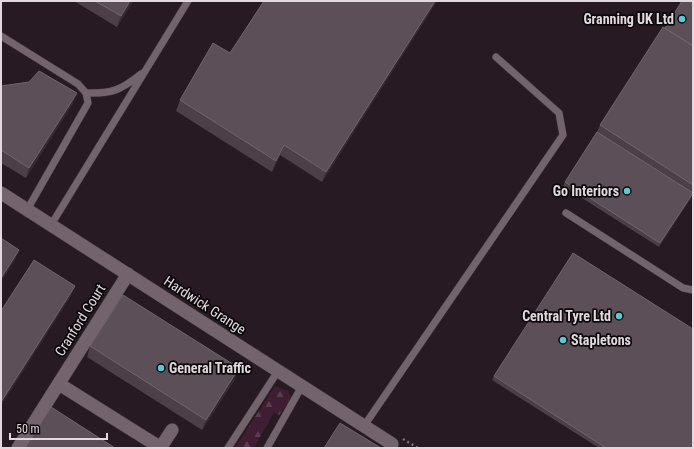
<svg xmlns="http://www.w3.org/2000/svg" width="694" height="449" viewBox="0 0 694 449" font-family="'Roboto Condensed',sans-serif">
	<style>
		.forest { fill: url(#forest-firs) }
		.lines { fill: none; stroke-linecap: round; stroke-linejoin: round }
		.service-casing { stroke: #3d3439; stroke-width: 8 }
		.minor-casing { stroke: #3d3439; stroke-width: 14 }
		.path { stroke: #7c7178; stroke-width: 2.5; stroke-dasharray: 2 3; stroke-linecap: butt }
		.service { stroke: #73636c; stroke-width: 7 }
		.minor { stroke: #73636c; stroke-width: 13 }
		.wall { fill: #4c3f47 }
		.shaded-wall { fill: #372932 }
		.building { fill: #5c4f58; stroke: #71656d }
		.poi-dot { fill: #52ccd5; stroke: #0c070a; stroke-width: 1.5 }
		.labels { text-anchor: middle; stroke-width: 3.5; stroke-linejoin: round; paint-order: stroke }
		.poi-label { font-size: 14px; font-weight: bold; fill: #e2d9de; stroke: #0c070a; text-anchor: end }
		.street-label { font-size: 14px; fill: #e2d9de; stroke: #0c070a }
	</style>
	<defs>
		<pattern id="forest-firs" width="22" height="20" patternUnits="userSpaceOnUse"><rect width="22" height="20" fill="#3f1d33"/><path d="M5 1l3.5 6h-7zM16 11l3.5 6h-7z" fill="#5a3d50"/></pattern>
	</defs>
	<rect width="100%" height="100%" fill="#271a22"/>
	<path class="forest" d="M275,386L288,391L291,399L279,415L274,412L254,448H235Z"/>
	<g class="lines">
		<g class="service-casing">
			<path id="service" d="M1,36L78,84L86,93L88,103L27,210
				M86,93C112,94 121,90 141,74
				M566,213L683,288L693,290
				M51,225L188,1
				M364,426L563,135L559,113L496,57
				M228,448L278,371
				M267,448L302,386"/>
		</g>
		<g class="minor-casing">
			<path id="minor" d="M1,193L392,444
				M59,384L161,448
				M161,447L172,430
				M18,448L128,274"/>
		</g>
		<path class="path" d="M403,439L418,448"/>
		<use href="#service" class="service"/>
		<use href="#minor" class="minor"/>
	</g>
	<path class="wall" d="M74,1H133L117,27Z
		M264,1H437L322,182L280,155L272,172L176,111L180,100L230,53Z
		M693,1V195L659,247L563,186L565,182L597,132L600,125L665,28Z
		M1,86L73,103L26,178L1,163Z
		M90,346L235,379L202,430L87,357Z
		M494,376L693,448H599L492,380Z"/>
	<path class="shaded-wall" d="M130,1H133L117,27L121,16Z
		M435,1H437L322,182L326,172Z
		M77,93L73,103L26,178L29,168Z
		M284,145L280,155L272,172L276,161Z
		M693,193V195L659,247L660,243Z
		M19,250L15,260L1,282V278Z
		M75,286L71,296L1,406V402Z
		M239,368L235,379L202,430L206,420Z"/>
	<path class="building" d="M95,1H130L121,16Z
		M264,1H435L326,172L284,145L276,161L180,100L213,43L230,53Z
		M682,1H693V46L665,28Z
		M663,27L693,46V185L600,125Z
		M39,71L77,93L29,168L1,150V86L29,82Z
		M597,132L693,193L660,243L565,182Z
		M1,238L19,250L1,278Z
		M573,253L693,329V448H606L494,376Z
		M34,260L75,286L1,402V311Z
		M123,295L239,368L206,420L90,346Z
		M51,407L115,448H25Z
		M340,423L381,448H324Z"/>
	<g class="poi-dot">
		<circle cx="682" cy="19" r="4"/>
		<circle cx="627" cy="191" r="4"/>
		<circle cx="619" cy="316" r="4"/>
		<circle cx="563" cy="340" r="4"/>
		<circle cx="161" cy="368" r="4"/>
	</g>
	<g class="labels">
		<g class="poi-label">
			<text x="674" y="24">Granning UK Ltd</text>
			<text x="619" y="196">Go Interiors</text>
			<text x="611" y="321">Central Tyre Ltd</text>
			<text x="571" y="345" text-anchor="start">Stapletons</text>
			<text x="169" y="373" text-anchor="start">General Traffic</text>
		</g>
		<g class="street-label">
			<text transform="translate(205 305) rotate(33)" y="5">Hardwick Grange</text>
			<text transform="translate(80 320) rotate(-58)" y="5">Cranford Court</text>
		</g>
	</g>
	<rect width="694" height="449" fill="none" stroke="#e2d9de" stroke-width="4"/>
	<path d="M10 433v6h97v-6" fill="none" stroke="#e2d9de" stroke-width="2"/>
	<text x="16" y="433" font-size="12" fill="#e2d9de" stroke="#0c070a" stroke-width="3" paint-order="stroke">50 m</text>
</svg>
